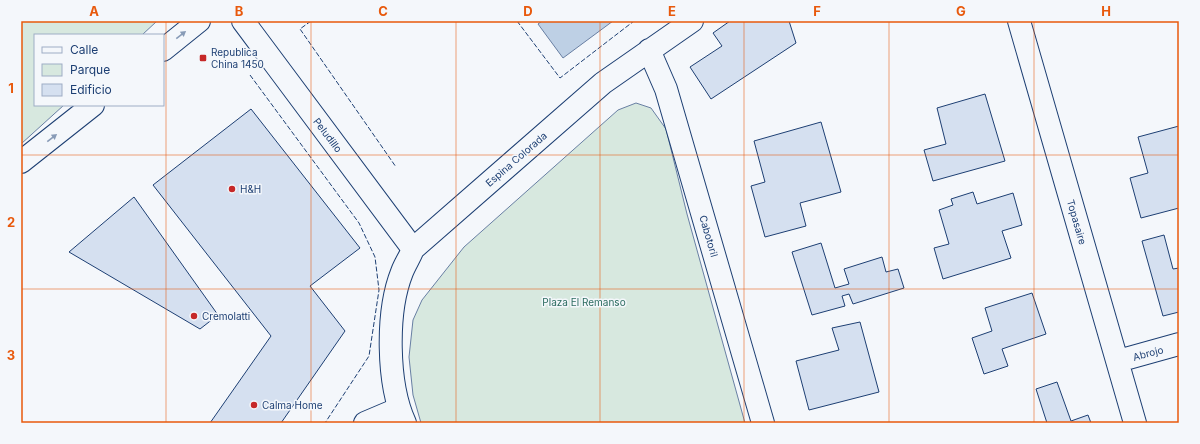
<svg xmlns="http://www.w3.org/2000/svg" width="1200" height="444" viewBox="0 0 1200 444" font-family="Inter,sans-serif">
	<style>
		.green { fill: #d7e8df; stroke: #687fa3 }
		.water { fill: #bed0e5; stroke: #687fa3 }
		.building { fill: #d5e0f0; stroke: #1d3f73 }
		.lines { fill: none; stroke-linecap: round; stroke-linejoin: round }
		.minor-casing { stroke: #1d3f73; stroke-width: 24 }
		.secondary-casing { stroke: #1d3f73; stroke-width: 24 }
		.minor { stroke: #f4f7fb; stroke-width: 22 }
		.secondary { stroke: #f4f7fb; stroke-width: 22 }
		.fence { stroke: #1d3f73; stroke-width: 1; stroke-dasharray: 5 2; stroke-linecap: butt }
		.oneway { fill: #889bb7 }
		.grid { fill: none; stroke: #e8590c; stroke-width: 1; stroke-opacity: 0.55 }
		.poi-dot { fill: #c62828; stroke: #f4f7fb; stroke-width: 1.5 }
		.labels { text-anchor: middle; stroke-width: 3; stroke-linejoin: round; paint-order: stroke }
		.poi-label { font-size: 10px; fill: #1d3f73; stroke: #f4f7fb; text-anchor: start }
		.street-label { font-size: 10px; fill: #1d3f73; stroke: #f4f7fb }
		.park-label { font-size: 10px; fill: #2c6c60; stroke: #f4f7fb }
		.neatline { fill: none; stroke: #e8590c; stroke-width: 1.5 }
		.grid-label { font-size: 13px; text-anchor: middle; font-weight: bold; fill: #e8590c }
	</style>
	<rect width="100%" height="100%" fill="#f4f7fb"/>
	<path class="green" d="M21,21H157L142,35H35V105H64L21,144Z
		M636,103L651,108L666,129L687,214L745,423H421L413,395L409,357L413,320L422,300L464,247L618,110Z"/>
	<path class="water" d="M542,21H613L563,58L538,24Z"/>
	<path class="building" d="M730,21H789L796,43L711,99L690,67L722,46L713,33Z
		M985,94L1005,161L933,181L924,150L946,144L937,108Z
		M251,109L360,248L310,286L345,331L281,423H210L271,336L153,185Z
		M821,122L841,192L800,203L806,226L765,237L751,186L765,182L754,141Z
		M1179,126V208L1141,218L1130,178L1148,173L1138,137Z
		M973,192L977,204L1013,193L1022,225L1002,231L1011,258L943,279L934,248L949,244L939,210L953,205L951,199Z
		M134,197L218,315L200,329L69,252Z
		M1164,235L1173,269L1179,268V312L1163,316L1142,241Z
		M821,243L835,288L849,284L844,269L882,257L886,272L898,269L904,288L853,304L849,294L842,296L845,306L812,315L792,252Z
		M1032,293L1046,334L1002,349L1008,366L984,374L972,338L992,331L985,308Z
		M860,322L879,392L809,410L796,361L839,350L832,328Z
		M1057,382L1071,421L1088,415L1091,423H1047L1036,389Z"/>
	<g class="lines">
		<g class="minor-casing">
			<path id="minor" d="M243,21L413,249
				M1019,21L1135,423
				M649,50L666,89L763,423
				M1118,361L1179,344
				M365,423L398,409
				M405,423C387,384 386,312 402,272C405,264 410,257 413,249L603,83L692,21"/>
		</g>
		<g class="secondary-casing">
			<path id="secondary" d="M163,50L199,21
				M21,162L93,105"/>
		</g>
		<use href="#minor" class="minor"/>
		<use href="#secondary" class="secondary"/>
		<path class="fence" d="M311,21L300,29L396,167
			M517,21L560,78L634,21
			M250,75L359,223L375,257L379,290L369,356L325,423"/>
	</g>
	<defs><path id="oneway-solid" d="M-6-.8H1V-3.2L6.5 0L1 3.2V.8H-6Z"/></defs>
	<g class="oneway">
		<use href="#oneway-solid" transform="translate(181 35) rotate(-38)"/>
		<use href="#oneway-solid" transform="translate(52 138) rotate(-38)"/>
	</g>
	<path class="grid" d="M166,21V423M311,21V423M456,21V423M600,21V423M744,21V423M889,21V423M1034,21V423M21,155H1179M21,289H1179"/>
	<g class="poi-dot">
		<rect x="199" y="54" width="8" height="8" rx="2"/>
		<circle cx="232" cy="189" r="4"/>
		<circle cx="194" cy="316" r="4"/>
		<circle cx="254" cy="405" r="4"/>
	</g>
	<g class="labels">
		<g class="poi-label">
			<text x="211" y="56">Republica<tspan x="211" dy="12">China 1450</tspan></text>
			<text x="240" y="193">H&amp;H</text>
			<text x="202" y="320">Cremolatti</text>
			<text x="262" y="409">Calma Home</text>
		</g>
		<g class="street-label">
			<text transform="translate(328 135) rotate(53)" y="4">Peludillo</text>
			<text transform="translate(516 159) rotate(-41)" y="4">Espina Colorada</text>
			<text transform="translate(1077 222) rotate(74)" y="4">Topasaire</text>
			<text transform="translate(709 236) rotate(74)" y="4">Cabotoril</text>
			<text transform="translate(1148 353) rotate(-15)" y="4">Abrojo</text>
		</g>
		<g class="park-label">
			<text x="584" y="306">Plaza El Remanso</text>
		</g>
	</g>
	<rect width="1200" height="444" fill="none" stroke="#f4f7fb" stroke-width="44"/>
	<rect x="34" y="34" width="130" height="72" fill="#f4f7fb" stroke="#9eadc5"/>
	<rect x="42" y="47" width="20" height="6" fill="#f4f7fb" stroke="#9eadc5"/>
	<text x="70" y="54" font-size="12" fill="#1d3f73">Calle</text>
	<rect x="42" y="64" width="20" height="12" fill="#d7e8df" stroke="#9eadc5"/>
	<text x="70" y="74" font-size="12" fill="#1d3f73">Parque</text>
	<rect x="42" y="84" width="20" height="12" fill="#d5e0f0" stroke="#9eadc5"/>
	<text x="70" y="94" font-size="12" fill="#1d3f73">Edificio</text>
	<rect x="22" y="22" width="1156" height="400" class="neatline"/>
	<g class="grid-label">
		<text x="94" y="16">A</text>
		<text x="239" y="16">B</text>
		<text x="383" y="16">C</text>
		<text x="528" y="16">D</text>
		<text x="672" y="16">E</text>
		<text x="817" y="16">F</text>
		<text x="961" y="16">G</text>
		<text x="1106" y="16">H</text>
		<text x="11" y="93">1</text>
		<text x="11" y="227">2</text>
		<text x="11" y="360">3</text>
	</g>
</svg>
